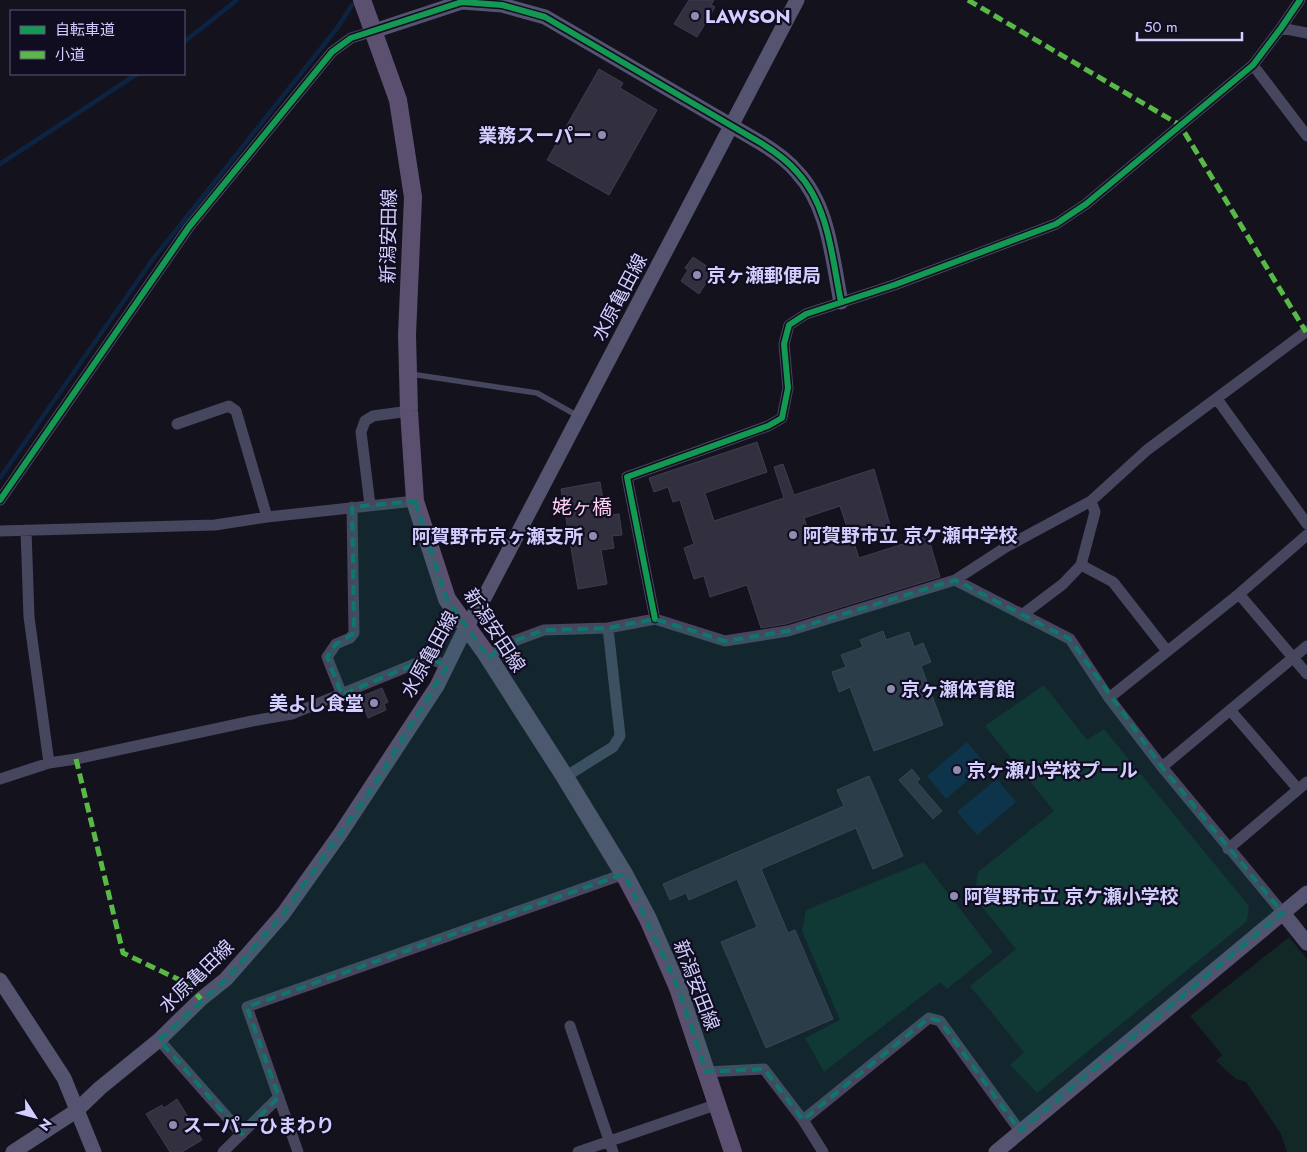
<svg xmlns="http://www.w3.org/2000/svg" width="1307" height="1152" viewBox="0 0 1307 1152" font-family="Jost,'Noto Sans JP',sans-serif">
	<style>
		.green { fill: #112827 }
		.water { fill: #0d2342 }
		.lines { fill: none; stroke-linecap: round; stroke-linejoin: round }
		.stream { stroke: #0d2342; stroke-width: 4.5 }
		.building { fill: #322f3f; stroke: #3f3c51; fill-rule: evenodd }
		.lane { stroke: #46465e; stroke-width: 5.5 }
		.street { stroke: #46465e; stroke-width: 11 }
		.secondary { stroke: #545370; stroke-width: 15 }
		.primary { stroke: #5b506f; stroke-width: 18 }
		.quiet { stroke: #58b947; stroke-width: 5; stroke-dasharray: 10 5; stroke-linecap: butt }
		.cycleway-casing { stroke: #100d21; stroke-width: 9 }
		.cycleway { stroke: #139951; stroke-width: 6 }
		.marked { fill: #0f766e; fill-opacity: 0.2; stroke: #0f766e; stroke-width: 4; stroke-dasharray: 10 6; stroke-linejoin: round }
		.poi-dot { fill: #908cb0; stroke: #100d21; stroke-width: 2 }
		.labels { text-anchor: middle; stroke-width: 4.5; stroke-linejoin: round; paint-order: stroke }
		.poi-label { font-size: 19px; font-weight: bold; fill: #d2ceff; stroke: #100d21; text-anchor: start }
		.street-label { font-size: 19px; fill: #d2ceff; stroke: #100d21 }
		.neighbourhood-label { font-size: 20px; fill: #ffd0f0; stroke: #100d21 }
	</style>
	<rect width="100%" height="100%" fill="#14121d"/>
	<path class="green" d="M1044,685L1087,740L1104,729L1249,906L1247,921L1037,1093L1010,1065L1024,1052L970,986L1016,949L974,897L978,872L1054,811L985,726Z
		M924,862L993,952L947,989L940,982L824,1072L805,1038L840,1020L802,931L806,910Z
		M1289,937L1307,959V1152H1287L1281,1134L1246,1082L1236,1079L1216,1061L1222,1055L1190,1016Z"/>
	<path class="water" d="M967,742L986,765L946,799L927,776Z
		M997,779L1016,802L977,835L957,812Z"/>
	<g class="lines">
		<path class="stream" d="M184,42L237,0
			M0,164L137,74
			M0,478L153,259L338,27L352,5"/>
	</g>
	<path class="building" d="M689,0H714L711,5L715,7L697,37L674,24Z
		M599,69L623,83L620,88L657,110L609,195L547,160Z
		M693,257L714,271L699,294L681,281L688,270L685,268Z
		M757,442L767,472L705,493L714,521L784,498L774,467L783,464L794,495L874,469L890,525L852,537L859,558L928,536L940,577L786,624L761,628L747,585L710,597L704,576L694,579L684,548L694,544L680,500L673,502L668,487L654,492L649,478ZM840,506L849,533L813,545L804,518Z
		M600,482L606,516L619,514L622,535L612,536L614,548L601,550L607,584L578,589L561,489Z
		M883,631L886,640L909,632L914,647L923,643L931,662L921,666L943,725L874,751L850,687L839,692L832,672L846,667L841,655L863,647L860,640Z
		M382,688L388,702L384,704L386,710L368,718L360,697Z
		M912,769L920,779L917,782L942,811L933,819L899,780Z
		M869,776L903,856L873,869L856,828L761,869L788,933L795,930L833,1019L766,1048L721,942L757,927L737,879L689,900L686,893L670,900L663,884L844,806L837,790Z
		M177,1099L202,1140L182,1152H170L146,1114L162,1105L164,1108Z"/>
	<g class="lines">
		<path class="lane" d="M411,374L537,393L578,416"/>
		<path class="street" d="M1281,28L1307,33
			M1253,65L1307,136
			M1217,399L1307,524
			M177,424L229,406L236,411L267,517
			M0,500L189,227L332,52L351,38L374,31
			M370,505L361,432L365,421L373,416L409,411
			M26,530L29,617L49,763
			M0,531L215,525L267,517L415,501
			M1081,565L1113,582L1167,651
			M955,580L1070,639L1109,698L1162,767L1283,913
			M1239,594L1307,674
			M1022,615L1063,584L1081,565L1095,512L1091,501
			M655,619L627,477L768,426L782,418L788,388L784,344L789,325L806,314L894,285L1056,224L1086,204L1253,65L1281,28L1300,0
			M488,658L503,645L544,630L608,628L655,619L725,641L788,631L955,580L1006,547L1091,501L1147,450L1307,331
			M342,695L327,657L336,644L350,638L354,633L352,507
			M1109,698L1239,594L1307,535
			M1230,710L1298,789
			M1162,767L1307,646
			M565,777L613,747L620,736L608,628
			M0,779L49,763L76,759L252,721L292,714L429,658L447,666
			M1228,849L1307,782
			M570,1026L613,1152
			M159,1040L242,1134
			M706,1072L764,1069L803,1120L823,1152
			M803,1120L929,1018L940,1021L1020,1131
			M223,1152L279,1097
			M298,1152L247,1007L624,874
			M578,1152L718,1104"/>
		<path class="secondary" d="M374,31L462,2L502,5L545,17L761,143C774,151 787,160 797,172C829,206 832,258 841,302
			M1283,913L1307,943
			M0,980L64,1078L94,1152
			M13,1152L76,1111L100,1088L159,1040L201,999L226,979L283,914L340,834L437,686L466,627L483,600L797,0
			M996,1152L1307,893"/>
		<path class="primary" d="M362,0L398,100L413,197L407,335L409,411L415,501L447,599L485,652L565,777L624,874L648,919L678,988L733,1152"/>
		<path class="quiet" d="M968,0L1180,125L1306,332
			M76,759L123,953L186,983L201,999"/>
		<g class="cycleway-casing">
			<path id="cycleway" d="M0,500L189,227L332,52L351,38L462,2L502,5L545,17L761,143C774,151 787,160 797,172C829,206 832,258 841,302
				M655,619L627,477L768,426L782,418L788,388L784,344L789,325L806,314L894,285L1056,224L1086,204L1253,65L1281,28L1300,0"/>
		</g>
		<use href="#cycleway" class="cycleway"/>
	</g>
	<path class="marked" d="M415,501L447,599L489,658L503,645L544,630L608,628L655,619L725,641L788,631L955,580L1070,639L1162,767L1283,913L1020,1131L940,1021L929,1018L803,1120L764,1069L706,1072L678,988L624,874L247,1007L279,1097L242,1134L159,1040L226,979L283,914L374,785L447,666L429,658L342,695L327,657L336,644L354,633L352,507Z"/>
	<g class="poi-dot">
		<circle cx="695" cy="16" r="5"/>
		<circle cx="602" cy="135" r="5"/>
		<circle cx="697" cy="275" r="5"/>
		<circle cx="793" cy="535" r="5"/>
		<circle cx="593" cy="536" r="5"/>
		<circle cx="891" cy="689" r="5"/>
		<circle cx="374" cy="703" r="5"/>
		<circle cx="957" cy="770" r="5"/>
		<circle cx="954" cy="896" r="5"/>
		<circle cx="173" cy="1125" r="5"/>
	</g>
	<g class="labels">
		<g class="poi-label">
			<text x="705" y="23">LAWSON</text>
			<text x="592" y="142" text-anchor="end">業務スーパー</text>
			<text x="707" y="282">京ヶ瀬郵便局</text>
			<text x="803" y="542">阿賀野市立 京ケ瀬中学校</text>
			<text x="583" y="543" text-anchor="end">阿賀野市京ヶ瀬支所</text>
			<text x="901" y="696">京ヶ瀬体育館</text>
			<text x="364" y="710" text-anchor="end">美よし食堂</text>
			<text x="967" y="777">京ヶ瀬小学校プール</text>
			<text x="964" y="903">阿賀野市立 京ケ瀬小学校</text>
			<text x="183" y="1132">スーパーひまわり</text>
		</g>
		<g class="street-label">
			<text transform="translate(388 236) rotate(-89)" y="7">新潟安田線</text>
			<text transform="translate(619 297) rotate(-62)" y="7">水原亀田線</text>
			<text transform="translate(495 630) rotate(57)" y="7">新潟安田線</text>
			<text transform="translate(429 654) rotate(-61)" y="7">水原亀田線</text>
			<text transform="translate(196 976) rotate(-44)" y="7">水原亀田線</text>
			<text transform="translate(697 985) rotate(69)" y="7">新潟安田線</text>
		</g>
		<g class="neighbourhood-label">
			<text x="582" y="514">姥ヶ橋</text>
		</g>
	</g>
	<rect x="10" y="10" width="175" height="65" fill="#100d21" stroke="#5e5a7a"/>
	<rect x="20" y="26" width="25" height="8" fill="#139951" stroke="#5e5a7a"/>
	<text x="55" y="35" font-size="15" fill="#d2ceff">自転車道</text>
	<rect x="20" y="51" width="25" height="8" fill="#58b947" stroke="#5e5a7a"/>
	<text x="55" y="60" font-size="15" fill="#d2ceff">小道</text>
	<g transform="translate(35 1117) rotate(126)" stroke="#100d21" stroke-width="4" paint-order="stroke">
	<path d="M0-4L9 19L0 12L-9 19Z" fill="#d2ceff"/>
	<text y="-8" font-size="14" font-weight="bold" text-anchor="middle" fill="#d2ceff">N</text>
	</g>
	<path d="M1137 32v8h105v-8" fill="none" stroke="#d2ceff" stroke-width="2.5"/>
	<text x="1144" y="32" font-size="15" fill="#d2ceff" stroke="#100d21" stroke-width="4" paint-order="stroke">50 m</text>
</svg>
